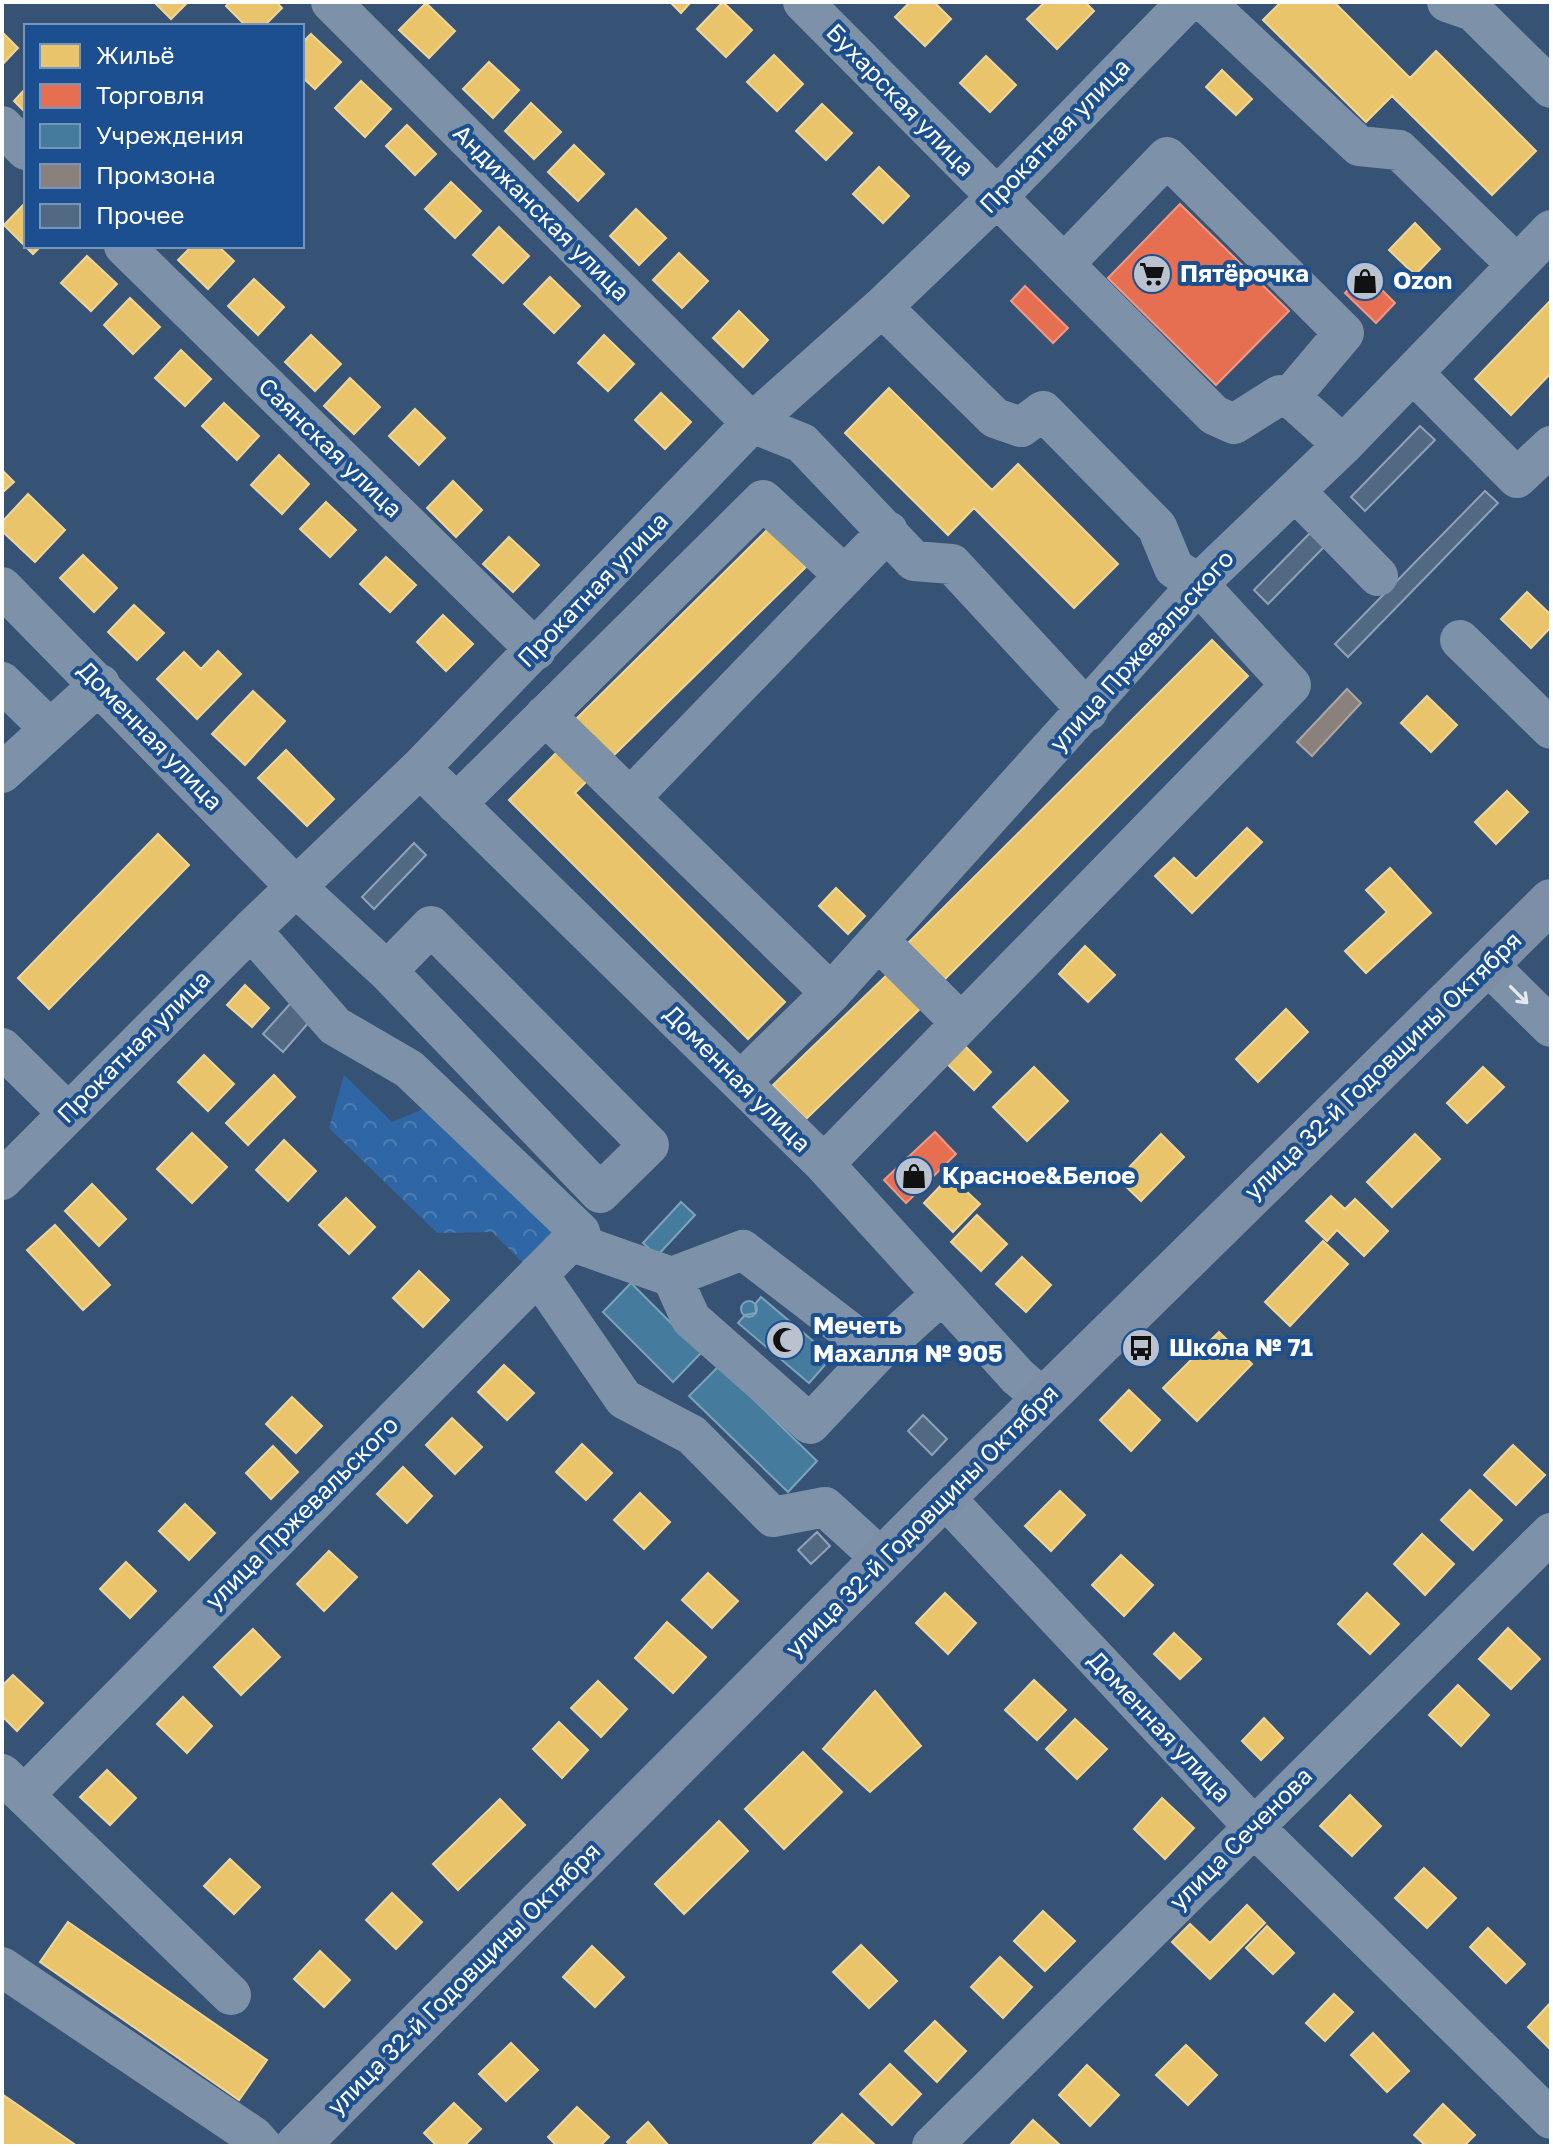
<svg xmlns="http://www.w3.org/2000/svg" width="1553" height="2148" viewBox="0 0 1553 2148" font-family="'Golos Text',sans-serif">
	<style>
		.forest { fill: url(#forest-crowns) }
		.homes { fill: #e9c46a; stroke: #f0d697; stroke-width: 2 }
		.shops { fill: #e76f51; stroke: #ee9a85; stroke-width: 2 }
		.public { fill: #457b9d; stroke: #7da3ba; stroke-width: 2 }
		.industry { fill: #8a817c; stroke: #ada7a3; stroke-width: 2 }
		.building { fill: #526984; stroke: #92a2b6; stroke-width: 2 }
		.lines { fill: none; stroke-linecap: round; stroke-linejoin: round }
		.minor { stroke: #7d92a8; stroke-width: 40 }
		.major { stroke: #7d8ea7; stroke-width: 44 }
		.oneway { stroke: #e5e9ee }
		.labels { text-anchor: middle; stroke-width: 8; stroke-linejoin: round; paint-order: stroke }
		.street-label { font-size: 24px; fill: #fff; stroke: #1b4f8f }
		.poi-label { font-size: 24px; font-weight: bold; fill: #fff; stroke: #1b4f8f; text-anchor: start }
	</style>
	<defs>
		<pattern id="forest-crowns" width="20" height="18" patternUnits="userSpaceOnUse" patternTransform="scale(2)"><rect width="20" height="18" fill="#2f66a5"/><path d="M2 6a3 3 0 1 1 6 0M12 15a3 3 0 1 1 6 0" fill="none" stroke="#4e7db2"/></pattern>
	</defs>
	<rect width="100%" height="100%" fill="#365274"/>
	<path class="forest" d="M344,1075L392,1122L433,1105L560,1231L527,1267L492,1232L437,1233L329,1128Z"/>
	<path class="homes" d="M154,2H188L171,19Z
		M230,2H276L282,8L264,26H246L226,6Z
		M670,2H691L681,13Z
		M723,2L752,30L726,57L697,29Z
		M910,2H934L951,19L925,46L895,17Z
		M1045,2H1085L1094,11L1057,49L1027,19Z
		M1281,2H1334L1410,78L1436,51L1536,151L1492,195L1392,96L1366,122L1263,20Z
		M426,3L455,31L429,58L399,30Z
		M2,32L18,48L2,65Z
		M311,34L341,62L315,89L302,77V43Z
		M774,55L803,84L777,111L747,82Z
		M986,56L1016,85L990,112L960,83Z
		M489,62L519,90L493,118L463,89Z
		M1222,70L1252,99L1236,115L1206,87Z
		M361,81L391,109L365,137L335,108Z
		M26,88V113L14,101Z
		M531,103L561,132L534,159L505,131Z
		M822,104L852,133L826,160L796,131Z
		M407,125L436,154L415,175L386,146Z
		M574,145L604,174L578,201L548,172Z
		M879,167L909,196L883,223L853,194Z
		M451,182L481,211L455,238L425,209Z
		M26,202V246H41L33,254L4,225Z
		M636,209L666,238L639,265L610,236Z
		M1415,223L1440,249L1415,275L1389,250Z
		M499,227L529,256L503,283L473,255Z
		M192,246H218L234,261L208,289L178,260Z
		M679,253L708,281L682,308L653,280Z
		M87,256L117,284L91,311L61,283Z
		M550,277L580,306L554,333L524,304Z
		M254,279L284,307L258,335L228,306Z
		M130,298L160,327L133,354L104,325Z
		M1551,300V373L1511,415L1475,379Z
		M739,311L768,340L743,367L713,338Z
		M311,335L341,364L315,391L285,362Z
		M604,335L634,364L608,391L578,363Z
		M181,350L211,379L185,406L155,378Z
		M350,378L380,407L354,434L324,406Z
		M889,388L992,490L1018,464L1118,564L1074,608L974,508L948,535L845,433Z
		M661,393L691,422L665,449L635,420Z
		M224,403L259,436L237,460L202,426Z
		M415,409L445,438L419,465L389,436Z
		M279,455L309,484L282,514L251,485Z
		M2,470L14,482L2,493Z
		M453,481L482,510L456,537L427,508Z
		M28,494L65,530L35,562L2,531V522Z
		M326,502L356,530L330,557L300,529Z
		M768,529L806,567L612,757L575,720Z
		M509,537L539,565L513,592L483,564Z
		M83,555L117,588L94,612L60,578Z
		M386,557L416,585L390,612L360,584Z
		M1527,592L1551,615V627L1531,648L1501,619Z
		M134,605L164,633L137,660L108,632Z
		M443,615L473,644L446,671L417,642Z
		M1212,640L1248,676L942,982L906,945Z
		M218,651L241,674L197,719L157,679L184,652L201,669Z
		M253,691L285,721L245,765L212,734Z
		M1427,696L1457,725L1431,752L1401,723Z
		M286,750L334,799L307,826L258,778Z
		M559,750L589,779L575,793L785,1002L748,1039L509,800Z
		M1507,791L1528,812L1496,844L1475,822Z
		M1247,828L1262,842L1192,913L1155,876L1174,858L1196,879Z
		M158,834L189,865L49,1009L18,978Z
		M1390,868L1431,913L1366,973L1345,951L1387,912L1366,890Z
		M836,888L865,916L848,934L819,906Z
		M1085,946L1115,975L1088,1002L1059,974Z
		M889,973L922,1007L806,1119L773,1085Z
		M245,985L269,1008L252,1027L227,1005Z
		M1286,1009L1308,1032L1258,1082L1236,1059Z
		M958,1039L991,1072L974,1090L940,1057Z
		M204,1055L234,1084L208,1111L178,1082Z
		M1034,1067L1068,1101L1027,1141L993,1107Z
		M1483,1067L1504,1087L1467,1123L1447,1103Z
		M274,1075L295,1097L248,1145L226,1123Z
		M192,1133L227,1167L192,1203L157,1169Z
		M1161,1134L1184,1157L1141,1201L1118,1179Z
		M1415,1134L1440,1159L1392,1207L1367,1182Z
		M284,1140L316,1171L288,1201L256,1170Z
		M950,1176L980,1204L953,1232L924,1203Z
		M92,1184L126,1219L99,1246L65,1211Z
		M1331,1196L1345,1209L1355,1199L1388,1231L1364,1256L1337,1230L1327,1241L1306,1221Z
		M346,1198L375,1227L349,1254L319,1225Z
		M977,1215L1007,1244L981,1271L951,1242Z
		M55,1225L110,1285L83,1310L27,1250Z
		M1323,1241L1348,1264L1290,1326L1265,1302Z
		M1022,1257L1051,1285L1026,1312L996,1284Z
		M419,1271L449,1300L423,1327L393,1298Z
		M1219,1332L1252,1364L1197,1421L1163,1388Z
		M504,1365L534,1393L507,1420L478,1392Z
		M1129,1390L1160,1420L1131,1451L1100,1420Z
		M292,1397L322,1426L296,1453L266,1424Z
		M452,1418L482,1447L455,1474L426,1445Z
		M582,1444L612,1473L586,1500L556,1472Z
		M1513,1445L1545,1475L1516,1505L1484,1475Z
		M273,1446L298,1472L271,1499L246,1473Z
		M403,1467L432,1496L407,1523L377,1494Z
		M1470,1490L1502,1520L1473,1550L1441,1520Z
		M1060,1491L1085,1515L1051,1551L1025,1526Z
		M640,1493L670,1522L644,1549L614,1520Z
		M185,1504L215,1533L189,1560L159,1531Z
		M1422,1534L1454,1564L1425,1595L1394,1564Z
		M329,1551L357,1577L324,1611L297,1584Z
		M1121,1555L1153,1585L1124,1616L1092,1585Z
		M126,1562L156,1591L130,1618L100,1589Z
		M708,1573L738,1601L712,1628L682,1600Z
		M945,1593L976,1623L948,1654L916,1623Z
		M1367,1593L1399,1624L1370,1654L1338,1624Z
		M667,1622L706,1657L673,1693L635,1658Z
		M1508,1628L1540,1659L1511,1689L1479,1659Z
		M253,1629L280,1657L241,1695L214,1667Z
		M1174,1633L1201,1659L1180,1679L1154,1654Z
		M13,1675L43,1703L17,1731L2,1716V1686Z
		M1034,1680L1066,1710L1037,1740L1005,1710Z
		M598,1681L627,1709L601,1737L571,1708Z
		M1458,1685L1489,1715L1461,1746L1429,1715Z
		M875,1691L921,1746L870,1792L823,1749Z
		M183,1697L212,1726L187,1753L157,1724Z
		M1264,1718L1283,1738L1261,1760L1242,1741Z
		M1075,1719L1107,1749L1077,1779L1046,1749Z
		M559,1722L588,1750L562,1778L533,1749Z
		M803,1752L842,1792L784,1849L745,1809Z
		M107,1770L136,1798L110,1825L80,1797Z
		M1350,1795L1381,1826L1352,1856L1320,1826Z
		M1162,1798L1194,1828L1165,1859L1134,1829Z
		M500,1799L525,1825L458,1890L433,1864Z
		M719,1821L748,1851L684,1914L655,1884Z
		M230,1859L260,1887L234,1914L204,1886Z
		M1424,1868L1456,1898L1427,1928L1395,1898Z
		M392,1893L422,1922L396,1949L366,1920Z
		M1247,1905L1265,1923L1210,1979L1172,1942L1190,1924L1210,1943Z
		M1043,1911L1075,1941L1045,1971L1014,1941Z
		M68,1922L267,2060L239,2100L40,1962Z
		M1267,1926L1294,1953L1273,1974L1246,1948Z
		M1488,1928L1525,1964L1506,1983L1470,1947Z
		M861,1945L897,1981L869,2008L833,1972Z
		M592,1946L624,1977L595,2007L563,1977Z
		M320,1951L350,1980L324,2007L294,1979Z
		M1000,1957L1032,1987L1003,2018L971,1987Z
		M1334,1994L1353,2012L1325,2041L1306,2023Z
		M1551,2002V2050L1528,2027Z
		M935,2021L966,2051L937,2082L905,2051Z
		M1373,2033L1409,2071L1387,2092L1351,2055Z
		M511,2043L538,2070L506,2101L479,2074Z
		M1186,2045L1217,2075L1188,2105L1156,2075Z
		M890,2064L921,2094L892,2125L860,2094Z
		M1087,2065L1119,2095L1090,2126L1059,2095Z
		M2,2094L77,2146H2Z
		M454,2103L481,2129L464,2146H437L424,2133Z
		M1443,2104L1475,2135L1464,2146H1426L1414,2135Z
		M577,2107L609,2137L600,2146H557L548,2137Z
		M842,2114L874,2144L872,2146L813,2144Z
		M1033,2120L1061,2146H1009Z
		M648,2122L669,2146H631L627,2142Z"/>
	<path class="shops" d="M1180,204L1289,311L1216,385L1108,278Z
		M1365,273L1395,303L1376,323L1345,293Z
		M1025,286L1068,328L1053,343L1011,301Z
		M935,1132L956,1154L906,1203L884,1180Z"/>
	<path class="public" d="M681,1202L695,1215L657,1256L643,1243Z
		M631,1283L701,1353L673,1382L603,1312Z
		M761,1297L832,1357L809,1383L738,1323L745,1315L756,1313L755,1304Z
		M741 1309a8 8 0 1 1 16 0a8 8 0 1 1-16 0Z
		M719,1366L817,1461L788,1492L689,1396Z"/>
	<path class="industry" d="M1347,689L1361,703L1312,756L1297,742Z"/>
	<path class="building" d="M1420,426L1435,440L1365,511L1351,497Z
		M1485,491L1498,503L1348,657L1335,644Z
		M1312,531L1326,545L1268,604L1254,590Z
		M414,843L426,855L374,909L362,897Z
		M290,1004L310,1021L283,1052L263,1034Z
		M923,1415L947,1439L932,1455L908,1431Z
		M817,1532L830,1546L811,1564L798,1550Z"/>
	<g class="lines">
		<path class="minor" d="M331,2L752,423L802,443L914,561L952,564L1088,711
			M803,2L1214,415L1234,424L1280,395L1290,397L1343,445
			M1205,2L1359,146L1399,150L1517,265
			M1447,2L1473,11L1551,88
			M2,126L26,150
			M124,246L536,650
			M1065,263L1167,157L1344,333L1290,397
			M1413,373L1517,478L1551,446
			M1295,491L1378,576
			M2,587L296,887L387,971L600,1193L649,1145L431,926L387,971
			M1460,640L1551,729
			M2,682L50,729
			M545,715L630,798
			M420,768L824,1164L1018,1377L1044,1399
			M2,773L100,684
			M456,804L763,500L845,576
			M251,930L335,1026L409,1069L580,1232L584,1246L672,1277L743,1250L877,1353L942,1294
			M879,941L961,1023
			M1487,964L1551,1027
			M831,993L630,798L888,531
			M2,1048L68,1113
			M741,1081L831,993L1198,584L1343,445L1551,230
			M824,1164L1291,685L1198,584L1174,568L1157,527L1043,411L1021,427L995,418L882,307
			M2,1180L251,930L420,768L752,423L882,307L996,198L1187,2
			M538,1274L624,1399L692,1435L773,1517L825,1507L882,1559
			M672,1277L691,1319L810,1424L877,1353
			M944,1497L1254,1827L1551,2119
			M2,1774L231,1995
			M25,1794L580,1232
			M2,1967L253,2136L262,2146
			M932,2146L1551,1533"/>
		<path class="major" d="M297,2146L944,1497L1551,901"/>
	</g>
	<defs><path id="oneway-shaft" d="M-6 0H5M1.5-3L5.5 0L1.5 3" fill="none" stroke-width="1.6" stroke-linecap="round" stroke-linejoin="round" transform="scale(2)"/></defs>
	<use class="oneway" href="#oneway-shaft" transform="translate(1519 995) rotate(45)"/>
	<defs>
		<g id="supermarket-disc" transform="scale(2)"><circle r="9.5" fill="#b9c2ce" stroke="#1b4f8f"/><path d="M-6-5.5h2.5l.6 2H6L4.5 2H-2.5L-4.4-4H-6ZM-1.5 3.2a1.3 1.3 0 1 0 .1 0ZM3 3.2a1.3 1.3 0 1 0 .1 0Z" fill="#111"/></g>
		<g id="shop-disc" transform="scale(2)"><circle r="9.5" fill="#b9c2ce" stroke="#1b4f8f"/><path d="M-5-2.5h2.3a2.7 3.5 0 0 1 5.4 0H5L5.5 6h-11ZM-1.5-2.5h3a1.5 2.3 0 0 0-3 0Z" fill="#111"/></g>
		<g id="mosque-disc" transform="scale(2)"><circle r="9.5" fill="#b9c2ce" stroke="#1b4f8f"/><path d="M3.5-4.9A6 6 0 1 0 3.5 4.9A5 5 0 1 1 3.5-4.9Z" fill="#111"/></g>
		<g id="bus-disc" transform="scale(2)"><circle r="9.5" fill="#b9c2ce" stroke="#1b4f8f"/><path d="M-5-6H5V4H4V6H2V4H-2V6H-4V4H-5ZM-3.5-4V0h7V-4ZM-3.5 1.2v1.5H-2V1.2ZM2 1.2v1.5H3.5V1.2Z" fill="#111"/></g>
	</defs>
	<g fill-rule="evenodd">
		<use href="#supermarket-disc" x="1152" y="274"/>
		<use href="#shop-disc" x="1365" y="281"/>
		<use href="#shop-disc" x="914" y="1176"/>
		<use href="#mosque-disc" x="785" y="1340"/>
		<use href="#bus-disc" x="1141" y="1348"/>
	</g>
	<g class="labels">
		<g class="street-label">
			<text transform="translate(900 100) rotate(46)" y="8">Бухарская улица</text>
			<text transform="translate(1055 136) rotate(-46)" y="8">Прокатная улица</text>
			<text transform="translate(541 213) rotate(45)" y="8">Андижанская улица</text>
			<text transform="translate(330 448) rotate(44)" y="8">Саянская улица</text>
			<text transform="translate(593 590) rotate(-46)" y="8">Прокатная улица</text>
			<text transform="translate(1142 651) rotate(-48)" y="8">улица Пржевальского</text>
			<text transform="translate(150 736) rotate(46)" y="8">Доменная улица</text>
			<text transform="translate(134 1047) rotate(-45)" y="8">Прокатная улица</text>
			<text transform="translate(1383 1066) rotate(-44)" y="8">улица 32-й Годовщины Октября</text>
			<text transform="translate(737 1079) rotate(45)" y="8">Доменная улица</text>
			<text transform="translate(302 1513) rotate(-45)" y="8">улица Пржевальского</text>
			<text transform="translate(922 1521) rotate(-45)" y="8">улица 32-й Годовщины Октября</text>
			<text transform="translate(1159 1727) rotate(47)" y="8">Доменная улица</text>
			<text transform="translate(1241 1839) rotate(-45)" y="8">улица Сеченова</text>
			<text transform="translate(464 1979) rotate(-45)" y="8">улица 32-й Годовщины Октября</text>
		</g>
		<g class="poi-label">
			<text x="1180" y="282">Пятёрочка</text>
			<text x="1393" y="289">Ozon</text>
			<text x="942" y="1184">Красное&amp;Белое</text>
			<text x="813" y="1334">Мечеть<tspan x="813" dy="28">Махалля № 905</tspan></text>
			<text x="1169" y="1356">Школа № 71</text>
		</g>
	</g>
	<rect width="1553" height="2148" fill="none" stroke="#ffffff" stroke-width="8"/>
	<rect x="24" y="24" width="280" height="224" fill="#1b4f8f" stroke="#7695bc" stroke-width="2"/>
	<rect x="40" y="44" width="40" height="24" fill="#e9c46a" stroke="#7695bc" stroke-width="2"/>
	<text x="96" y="64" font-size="24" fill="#ffffff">Жильё</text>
	<rect x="40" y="84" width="40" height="24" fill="#e76f51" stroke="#7695bc" stroke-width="2"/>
	<text x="96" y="104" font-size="24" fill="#ffffff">Торговля</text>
	<rect x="40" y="124" width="40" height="24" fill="#457b9d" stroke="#7695bc" stroke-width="2"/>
	<text x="96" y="144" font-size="24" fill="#ffffff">Учреждения</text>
	<rect x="40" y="164" width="40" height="24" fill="#8a817c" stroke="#7695bc" stroke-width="2"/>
	<text x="96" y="184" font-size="24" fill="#ffffff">Промзона</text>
	<rect x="40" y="204" width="40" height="24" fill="#526984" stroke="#7695bc" stroke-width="2"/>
	<text x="96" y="224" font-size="24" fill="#ffffff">Прочее</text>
</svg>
